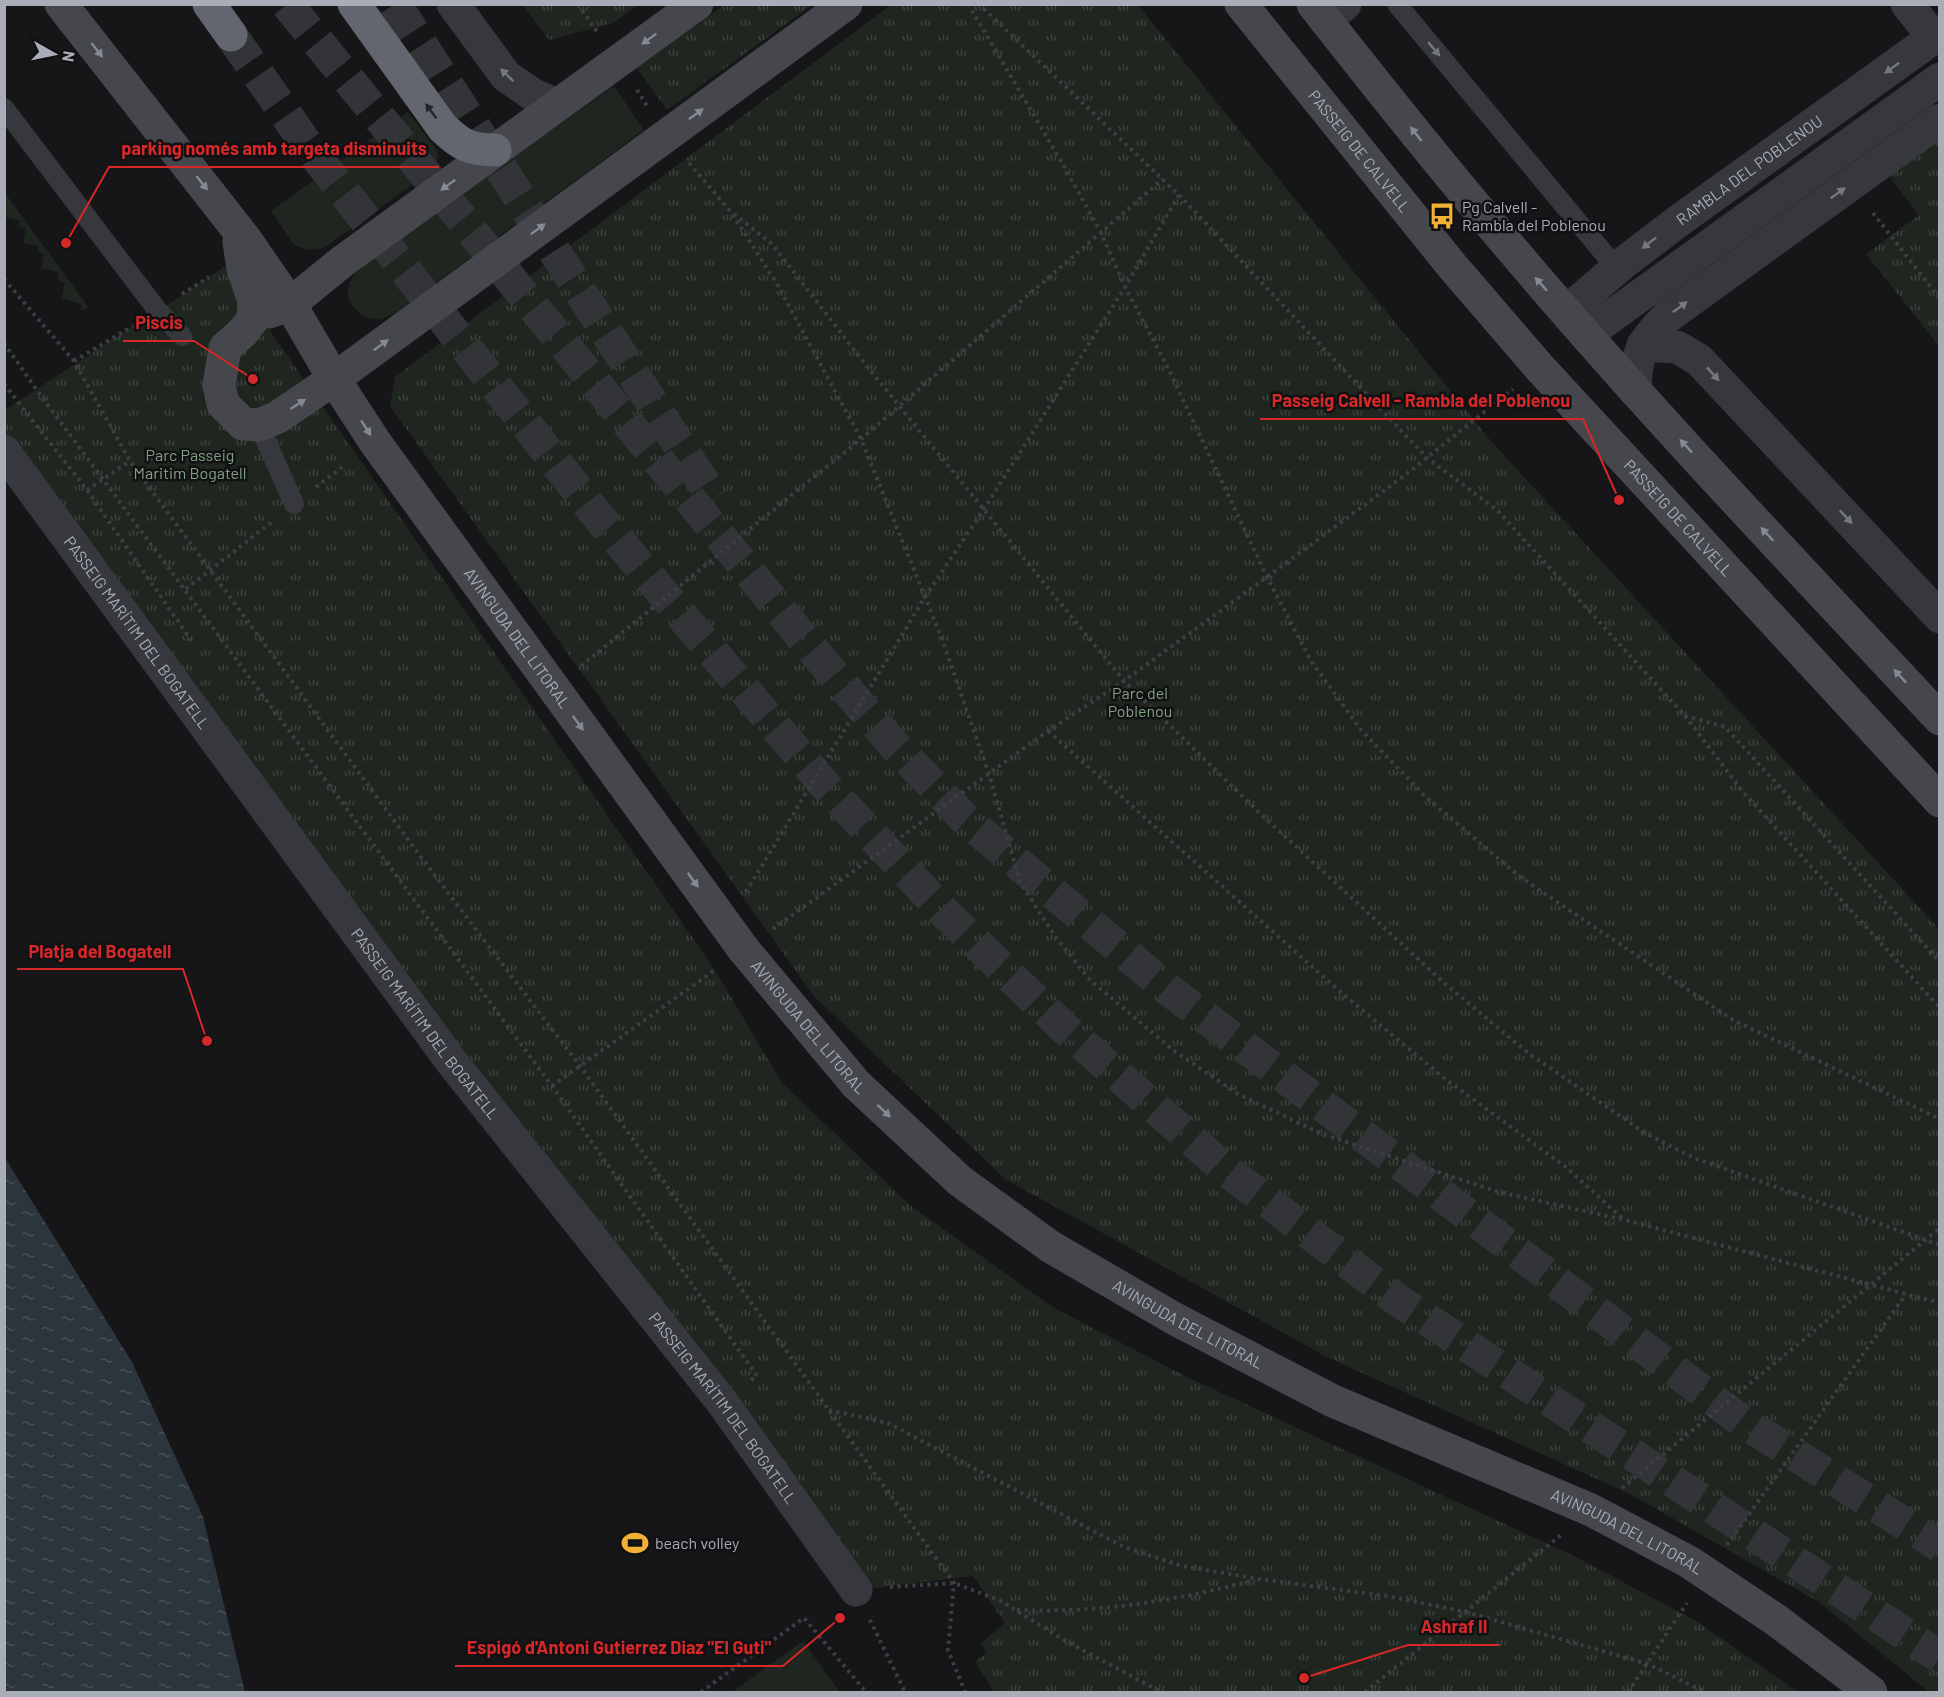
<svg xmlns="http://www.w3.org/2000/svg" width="1944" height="1697" viewBox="0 0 1944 1697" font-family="Barlow,sans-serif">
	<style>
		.grass { fill: #1e261f }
		.park { fill: url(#park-tufts) }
		.water { fill: url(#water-ripples) }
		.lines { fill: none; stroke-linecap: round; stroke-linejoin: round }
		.highway-tunnel { stroke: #333438; stroke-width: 33; stroke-dasharray: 33 16; stroke-linecap: butt }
		.path { stroke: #3d3f44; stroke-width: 4; stroke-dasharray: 3 4.5; stroke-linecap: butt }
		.lane { stroke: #37383d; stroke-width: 20 }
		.street { stroke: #37383d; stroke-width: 33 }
		.secondary { stroke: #45474d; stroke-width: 33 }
		.highway { stroke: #63666e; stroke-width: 33 }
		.oneway { fill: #858993 }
		.oneway2 { fill: #757881 }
		.oneway3 { fill: #26262a }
		.labels { text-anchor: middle; stroke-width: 5; stroke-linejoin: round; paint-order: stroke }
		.street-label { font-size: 16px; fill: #a8adb8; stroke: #111113 }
		.poi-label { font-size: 16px; fill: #a8adb8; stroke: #111113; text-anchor: start }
		.park-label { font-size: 16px; fill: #7fa381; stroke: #111113 }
		.leader { fill: none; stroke: #d62828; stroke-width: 2 }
		.callout-dot { fill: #d62828; stroke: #111113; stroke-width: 2 }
		.callout-label { font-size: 18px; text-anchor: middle; font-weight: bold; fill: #d62828; stroke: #111113; stroke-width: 5; stroke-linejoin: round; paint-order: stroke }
	</style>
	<defs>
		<pattern id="park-tufts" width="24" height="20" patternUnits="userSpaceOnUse" patternTransform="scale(1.5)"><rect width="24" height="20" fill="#1e261f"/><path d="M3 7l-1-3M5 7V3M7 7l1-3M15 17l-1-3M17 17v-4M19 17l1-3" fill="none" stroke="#3c433d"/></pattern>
		<pattern id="water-ripples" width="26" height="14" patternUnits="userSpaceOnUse" patternTransform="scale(1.5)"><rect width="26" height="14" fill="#2c353c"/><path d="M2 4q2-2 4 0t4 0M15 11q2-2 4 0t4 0" fill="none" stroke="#485056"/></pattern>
	</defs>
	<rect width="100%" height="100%" fill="#161618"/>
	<path class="grass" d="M614,86L644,130L398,311C393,313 386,318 381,319C361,321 342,302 350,282C352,277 357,271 360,266Z
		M408,112L438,152L436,164L430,172L324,248L309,250L294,245L271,211Z
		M5,193L89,308L81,311V304L62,298L65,282L58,280V272L41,268L44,254L38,252V246L23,243L26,228L19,227L20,221L5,217L6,210L5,207Z
		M803,1641L840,1692H732Z"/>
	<path class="park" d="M892,4L1138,5L1491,441L1939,929V1692H1929L1819,1602L1630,1494L1327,1357L1005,1179L814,996L390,406L395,377Z
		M523,5H638L613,23L549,40Z
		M724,5H812L667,110L637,68Z
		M1939,140V346L1866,254L1919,215L1889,176Z
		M225,266L715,970L782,1083L911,1206L1054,1308L1187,1377L1576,1557L1698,1622L1798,1692H994L975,1662L986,1653L981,1643L1005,1623L973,1576L856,1590L5,450V410L133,326L144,321Z"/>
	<path class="water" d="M5,1158L132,1362L203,1517L245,1692H5Z"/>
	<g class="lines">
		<path class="highway-tunnel" d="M287,4L806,642L894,745L965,819L1169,990L1743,1422L1940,1546
			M395,4L714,499
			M231,35L307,145L601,520L823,783L944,912L1063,1027L1226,1170L1396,1299L1940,1657"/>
		<path class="path" d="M578,4L598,33
			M968,4L1065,168L1101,233L1125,287L1168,368L1267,577L1311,661L1361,730L1427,798L1520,877L1733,1020L1940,1119
			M637,90L647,106
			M689,163L731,212L777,284L861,439L942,639L989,774L1020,882L1054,935L1090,980L1173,1050L1238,1094L1322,1134L1499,1192L1625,1220L1940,1303
			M1179,195L1427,458L1497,510L1685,716L1743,792L1940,1008
			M1873,213L1940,299
			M734,214L772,244L865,364L1124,681L1267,820L1443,982L1528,1053L1645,1133L1694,1158L1940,1245
			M4,279L74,361L130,461L426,864L580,1066L954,1583L948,1650L965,1692
			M182,294L209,277
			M4,343L36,389L552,1086L757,1376L751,1380
			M74,361L133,326
			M4,384L87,490L193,643
			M316,487L346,464
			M87,490L130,461
			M186,589L273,521
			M581,666L861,439L1163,179
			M1685,716L1725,727L1940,962
			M1048,731L1337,989L1444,1078L1567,1168L1623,1219
			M746,892L925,597L984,509L1125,287L1179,195L979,4
			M773,929L1048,731L1124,681L1267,577L1404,476L1513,389
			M552,1086L715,970
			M829,1410L888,1423L1124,1547L1182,1566L1259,1579L1387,1596L1466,1612L1648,1664L1705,1692
			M1622,1488L1940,1228
			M1727,1545L1906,1294
			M890,1587L954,1583L999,1600L1064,1640L1161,1692
			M1017,1610C1101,1613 1174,1601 1255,1580
			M870,1620L905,1692
			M701,1692L804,1618L866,1692
			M1365,1692L1561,1535
			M1628,1692L1687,1603"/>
		<path class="lane" d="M1397,4L1617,269
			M4,108L158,311L182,336
			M259,425L294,504"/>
		<g class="street">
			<path d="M453,4L506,76L532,94L557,105"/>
			<path d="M1907,4L1934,38"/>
			<path d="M1325,20L1345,4"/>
			<path id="s1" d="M1566,312L1622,264L1677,222L1940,33"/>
			<path d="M1598,326L1940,79"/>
			<path d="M1643,345L1677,347L1699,360L1940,617"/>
			<path d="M1635,391C1636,356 1641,341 1667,317L1940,120"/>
			<path id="s2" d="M4,451L451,1061L722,1402L856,1590"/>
		</g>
		<g class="secondary">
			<path id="s3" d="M61,4L246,240L290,304L334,379L375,442L744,950L856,1084L960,1181L1051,1247L1175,1319L1333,1401L1591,1510L1689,1562L1776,1620L1871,1692"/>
			<path id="s4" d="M1241,4L1453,267L1540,368L1940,801"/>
			<path d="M1313,4C1381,91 1450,177 1521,260C1655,418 1799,568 1940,719"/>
			<path d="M239,242L243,269L254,301L253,319L243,332L225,348L219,385L223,404L243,424L259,425L278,417L334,379L846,4"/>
			<path d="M269,312L290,304L343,261L697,4"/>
		</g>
		<path class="highway" d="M209,4L231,35
			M354,4L443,128C462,146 469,149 495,150"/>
	</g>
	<defs><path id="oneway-solid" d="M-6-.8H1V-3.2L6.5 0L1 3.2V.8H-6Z" transform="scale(1.5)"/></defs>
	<g class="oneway">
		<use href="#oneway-solid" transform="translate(649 39) rotate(144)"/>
		<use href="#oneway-solid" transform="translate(97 50) rotate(52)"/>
		<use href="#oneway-solid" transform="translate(696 114) rotate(-36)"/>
		<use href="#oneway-solid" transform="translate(1416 134) rotate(-128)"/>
		<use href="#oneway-solid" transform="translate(202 183) rotate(52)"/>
		<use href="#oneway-solid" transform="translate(448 185) rotate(144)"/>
		<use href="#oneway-solid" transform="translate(538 229) rotate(-36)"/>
		<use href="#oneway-solid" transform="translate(1541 284) rotate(-131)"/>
		<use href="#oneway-solid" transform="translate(381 345) rotate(-36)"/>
		<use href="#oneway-solid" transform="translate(298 404) rotate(-33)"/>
		<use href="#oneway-solid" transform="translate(366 428) rotate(57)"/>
		<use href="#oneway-solid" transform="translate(1686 446) rotate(-133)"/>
		<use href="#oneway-solid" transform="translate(1767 534) rotate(-133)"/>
		<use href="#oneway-solid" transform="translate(1900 676) rotate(-133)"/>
		<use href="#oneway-solid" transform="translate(578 723) rotate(54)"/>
		<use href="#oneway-solid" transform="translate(693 880) rotate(54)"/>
		<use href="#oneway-solid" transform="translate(884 1111) rotate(43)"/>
	</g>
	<g class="oneway2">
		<use href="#oneway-solid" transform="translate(1434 49) rotate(50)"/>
		<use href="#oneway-solid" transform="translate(1892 68) rotate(144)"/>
		<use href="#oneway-solid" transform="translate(507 75) rotate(-136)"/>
		<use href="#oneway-solid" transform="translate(1838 193) rotate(-36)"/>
		<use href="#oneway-solid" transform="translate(1649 243) rotate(142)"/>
		<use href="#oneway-solid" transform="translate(1680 307) rotate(-36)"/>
		<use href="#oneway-solid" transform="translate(1713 374) rotate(47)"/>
		<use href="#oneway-solid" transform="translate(1846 517) rotate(47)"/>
	</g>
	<use class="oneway3" href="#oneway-solid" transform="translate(431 111) rotate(-126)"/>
	<defs>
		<g id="bus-bare" transform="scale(2.07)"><path d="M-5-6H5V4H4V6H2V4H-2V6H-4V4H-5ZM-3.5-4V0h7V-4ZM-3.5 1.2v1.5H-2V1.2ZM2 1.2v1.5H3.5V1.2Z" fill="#f2b134" stroke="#111113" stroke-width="2.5" paint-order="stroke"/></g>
		<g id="stadium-bare" transform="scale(2.07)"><path d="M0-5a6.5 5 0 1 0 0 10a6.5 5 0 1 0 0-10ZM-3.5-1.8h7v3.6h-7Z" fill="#f2b134" stroke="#111113" stroke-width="2.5" paint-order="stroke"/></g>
	</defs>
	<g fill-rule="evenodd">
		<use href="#bus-bare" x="1442" y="216"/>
		<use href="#stadium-bare" x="635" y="1543"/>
	</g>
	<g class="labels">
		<g class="street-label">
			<text dy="6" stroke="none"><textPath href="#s4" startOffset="189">PASSEIG DE CALVELL</textPath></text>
			<text dy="6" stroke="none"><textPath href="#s1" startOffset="232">RAMBLA DEL POBLENOU</textPath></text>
			<text dy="6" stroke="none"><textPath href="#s4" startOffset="675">PASSEIG DE CALVELL</textPath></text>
			<text dy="6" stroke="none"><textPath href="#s2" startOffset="225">PASSEIG MARÍTIM DEL BOGATELL</textPath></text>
			<text dy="6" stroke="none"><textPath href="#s3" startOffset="782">AVINGUDA DEL LITORAL</textPath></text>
			<text dy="6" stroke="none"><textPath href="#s2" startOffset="711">PASSEIG MARÍTIM DEL BOGATELL</textPath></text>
			<text dy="6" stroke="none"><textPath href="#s3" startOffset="1268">AVINGUDA DEL LITORAL</textPath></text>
			<text dy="6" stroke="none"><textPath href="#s3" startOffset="1754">AVINGUDA DEL LITORAL</textPath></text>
			<text dy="6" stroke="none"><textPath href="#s2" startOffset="1197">PASSEIG MARÍTIM DEL BOGATELL</textPath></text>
			<text dy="6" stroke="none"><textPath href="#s3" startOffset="2240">AVINGUDA DEL LITORAL</textPath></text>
		</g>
		<g class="poi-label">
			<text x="1462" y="213">Pg Calvell -<tspan x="1462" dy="18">Rambla del Poblenou</tspan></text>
			<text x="655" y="1549">beach volley</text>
		</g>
		<g class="park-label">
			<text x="190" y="461">Parc Passeig<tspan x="190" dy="18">Maritim Bogatell</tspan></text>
			<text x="1140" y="699">Parc del<tspan x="1140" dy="18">Poblenou</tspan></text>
		</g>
	</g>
	<path class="leader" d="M66 243L109 167H439M253 379L194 341H123M1619 500L1583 419H1260M207 1041L183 969H17M1304 1678L1408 1645H1500M840 1618L783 1666H455"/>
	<g class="callout-dot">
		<circle cx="66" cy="243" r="6"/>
		<circle cx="253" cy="379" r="6"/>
		<circle cx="1619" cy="500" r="6"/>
		<circle cx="207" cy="1041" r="6"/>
		<circle cx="1304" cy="1678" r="6"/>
		<circle cx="840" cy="1618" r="6"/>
	</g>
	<g class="callout-label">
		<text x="274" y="155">parking només amb targeta disminuits</text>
		<text x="159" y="329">Piscis</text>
		<text x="1421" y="407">Passeig Calvell - Rambla del Poblenou</text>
		<text x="100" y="958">Platja del Bogatell</text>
		<text x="1454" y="1633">Ashraf II</text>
		<text x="619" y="1654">Espigó d'Antoni Gutierrez Diaz "El Guti"</text>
	</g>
	<rect width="1944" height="1697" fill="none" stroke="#a8adb8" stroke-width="12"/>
	<g transform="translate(54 54) rotate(99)" stroke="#111113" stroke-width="4.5" paint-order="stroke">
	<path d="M0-4.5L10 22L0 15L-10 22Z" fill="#a8adb8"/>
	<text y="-9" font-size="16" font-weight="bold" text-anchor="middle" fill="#a8adb8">N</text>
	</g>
</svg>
